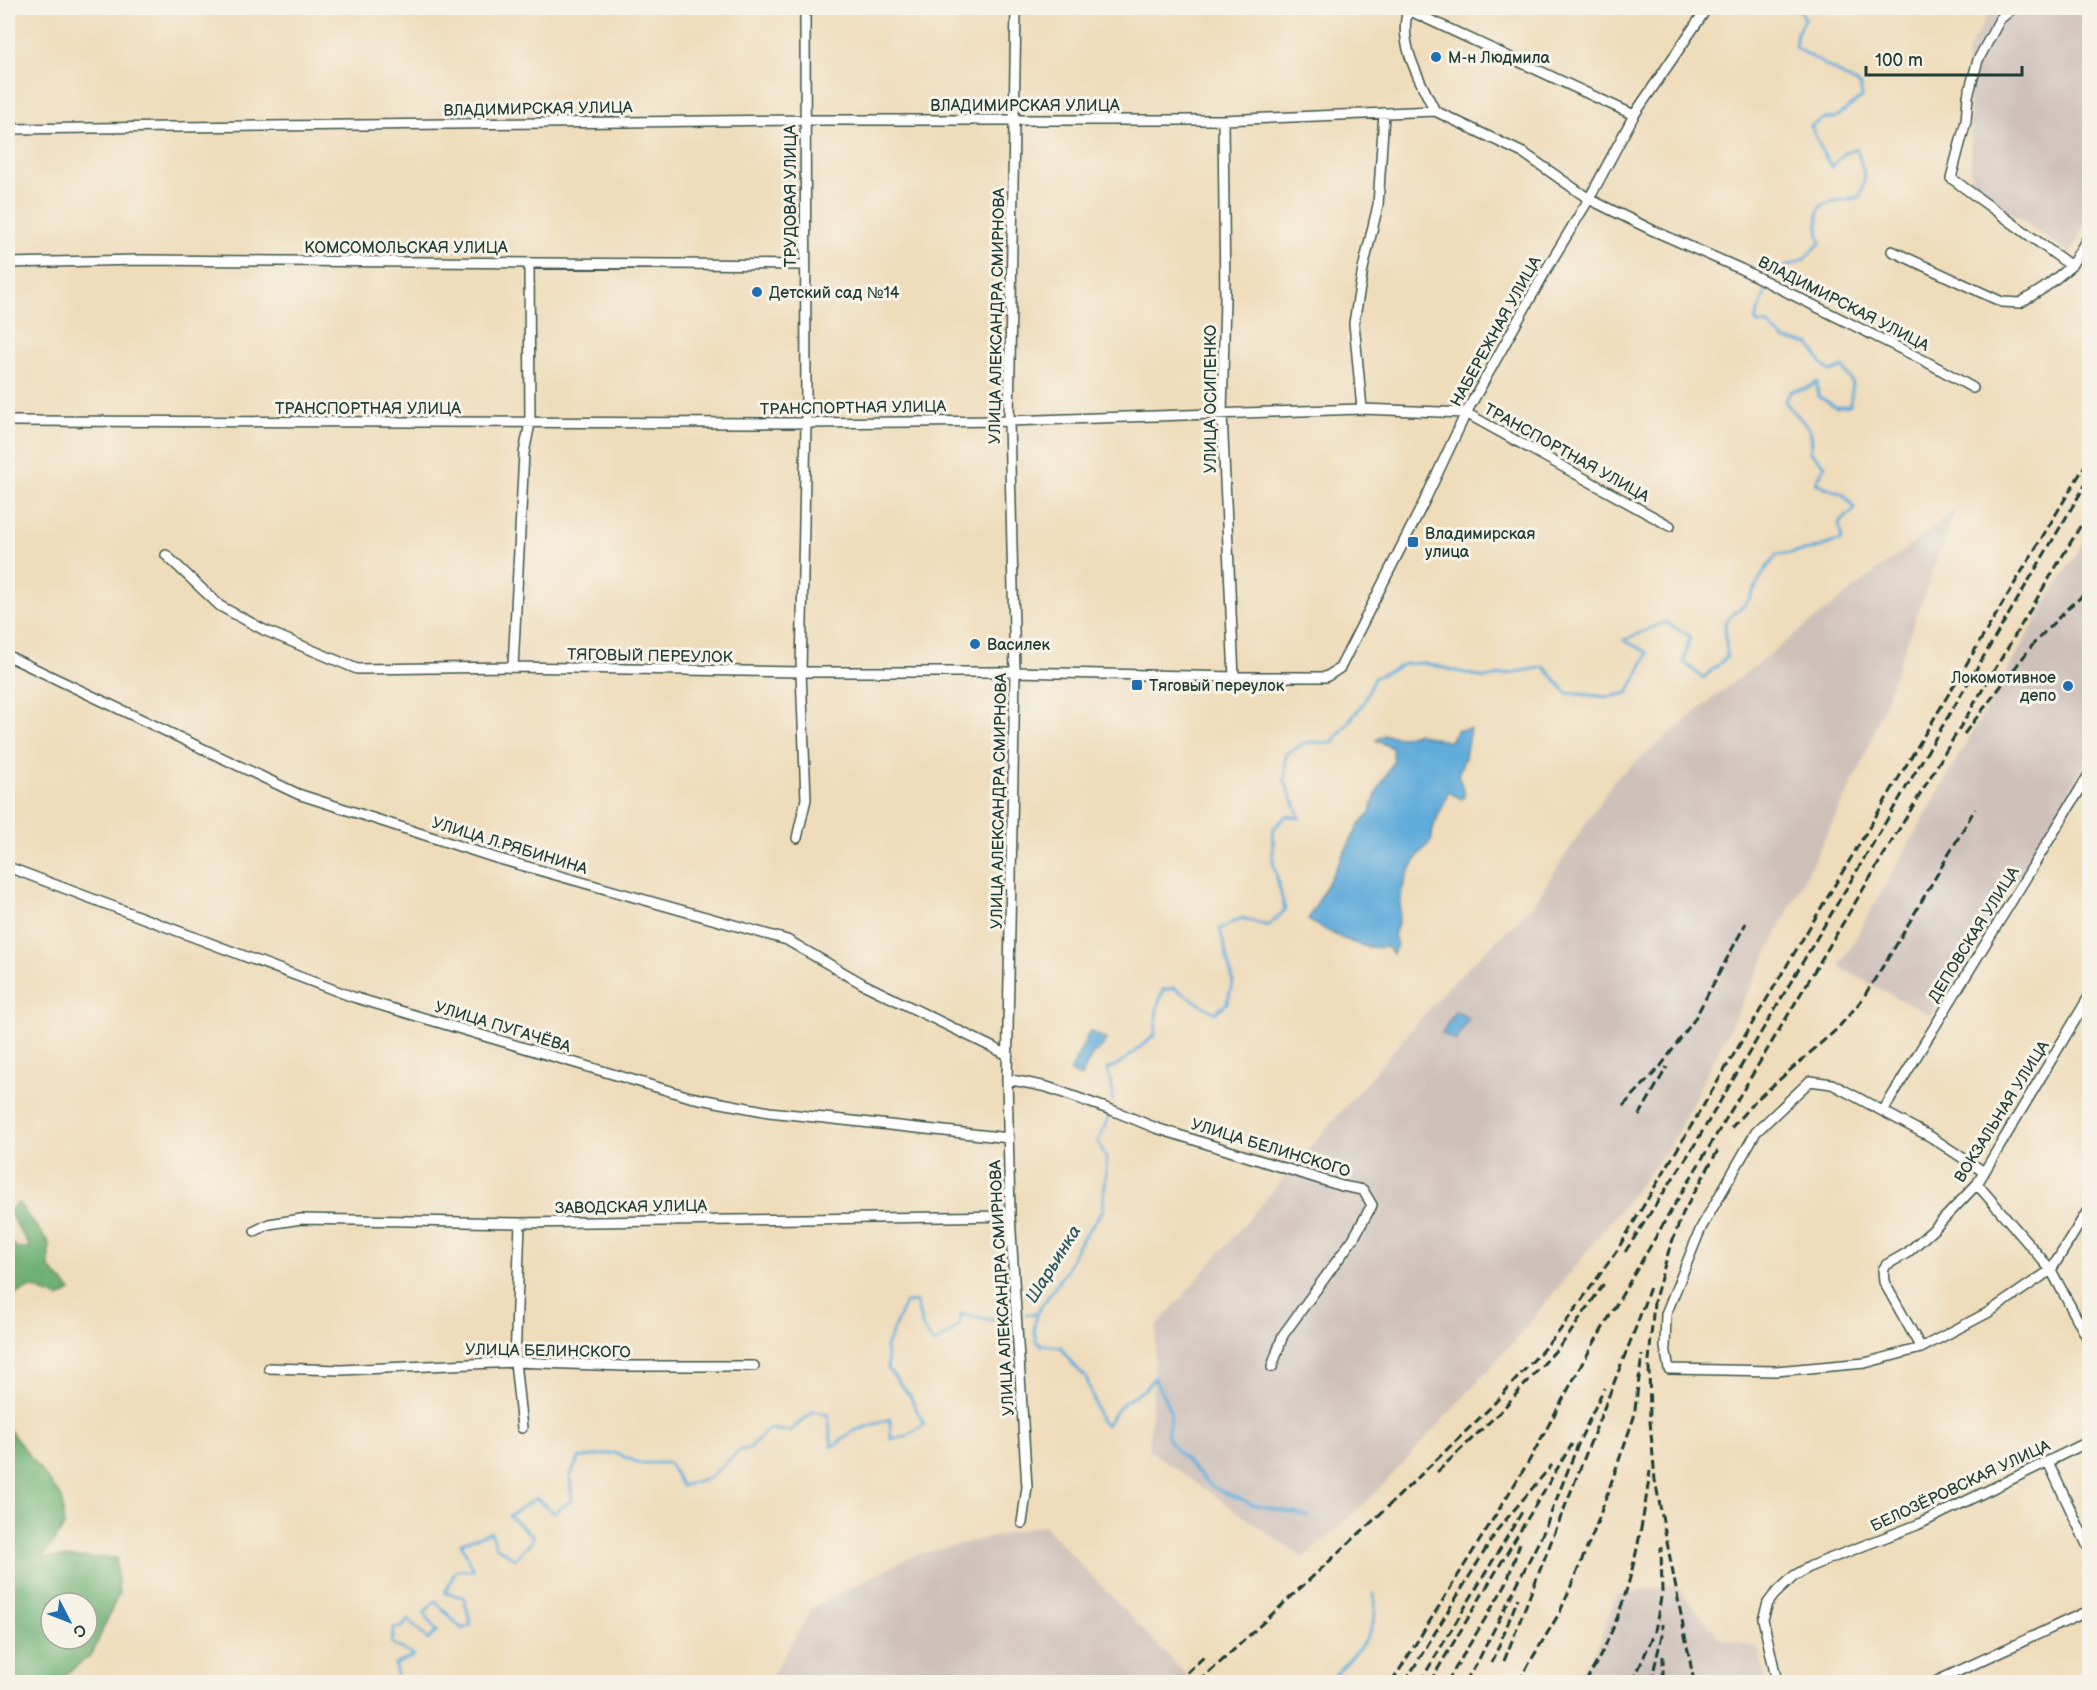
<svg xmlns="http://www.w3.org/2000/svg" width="2097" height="1690" viewBox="0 0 2097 1690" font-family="'Balsamiq Sans',sans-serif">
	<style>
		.industrial { fill: #cec1ba }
		.forest { fill: #6eb074; stroke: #467654; stroke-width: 1.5; fill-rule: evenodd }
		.water { fill: #61acda; stroke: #407487; stroke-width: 1.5 }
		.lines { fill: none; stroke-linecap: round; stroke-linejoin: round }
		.stream { stroke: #61acda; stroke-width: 3 }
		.street-casing { stroke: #3e5548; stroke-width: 12 }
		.street { stroke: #fff; stroke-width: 9 }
		.rail { stroke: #1f3d34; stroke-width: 3; stroke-dasharray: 9 4.5; stroke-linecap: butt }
		.poi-dot { fill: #1f6fb2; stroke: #f7f3e8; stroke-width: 2 }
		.labels { text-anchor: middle; stroke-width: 6; stroke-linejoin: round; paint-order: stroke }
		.poi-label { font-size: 16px; fill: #1f3d34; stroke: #f7f3e8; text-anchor: start }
		.street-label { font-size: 16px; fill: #1f3d34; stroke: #f7f3e8 }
		.water-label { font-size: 18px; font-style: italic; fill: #30595e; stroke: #f7f3e8 }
	</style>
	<rect width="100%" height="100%" fill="#f7f3e8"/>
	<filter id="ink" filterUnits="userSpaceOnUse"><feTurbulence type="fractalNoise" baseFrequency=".0167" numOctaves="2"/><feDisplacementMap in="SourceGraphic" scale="12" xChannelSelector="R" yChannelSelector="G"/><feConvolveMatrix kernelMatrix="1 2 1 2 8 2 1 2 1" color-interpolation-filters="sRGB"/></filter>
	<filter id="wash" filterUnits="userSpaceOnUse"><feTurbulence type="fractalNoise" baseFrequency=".008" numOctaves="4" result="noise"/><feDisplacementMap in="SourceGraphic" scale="24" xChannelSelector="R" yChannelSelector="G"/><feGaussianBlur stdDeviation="1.35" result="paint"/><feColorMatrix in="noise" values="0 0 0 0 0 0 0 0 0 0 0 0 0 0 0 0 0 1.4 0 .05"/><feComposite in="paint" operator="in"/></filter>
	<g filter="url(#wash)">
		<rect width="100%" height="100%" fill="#efdcba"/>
		<path class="industrial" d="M1992,8H2089V219L2070,254L1971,184V138L1966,54Z
			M1955,510L1863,762L1670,1147L1519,1336L1373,1496L1303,1558L1149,1450L1156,1327L1446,989L1533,905L1615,779L1712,699Z
			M2089,532V756L2049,827L1931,1016L1839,967L2043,608Z
			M1043,1525L1193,1682H768L813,1607L914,1555Z
			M1675,1585L1719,1637L1759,1648L1766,1682H1572L1597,1648L1616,1595Z"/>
		<path class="forest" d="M18,1203L49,1243V1267L71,1291L59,1298L31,1287L8,1298V1238L18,1249L30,1247L8,1211Z
			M8,1428L62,1498L64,1527L43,1557L116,1558L119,1593L92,1654L56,1682H8ZM51,1603H87V1639H51Z"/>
		<path class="water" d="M1470,729L1465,757L1458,775L1465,794L1462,799L1448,792C1444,810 1431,822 1432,840L1420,853L1408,873L1402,890L1399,919L1394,936L1397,945L1393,954L1386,947C1360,951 1331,933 1308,920L1347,847L1360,824L1370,813L1377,792L1394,760L1392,748L1376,740L1384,735L1402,737L1416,733L1449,742L1457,730Z
			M1455,1011L1469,1018L1456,1041L1442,1033Z
			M1090,1031L1106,1039L1102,1048L1092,1055L1081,1077L1070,1072Z"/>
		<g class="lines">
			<path class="stream" d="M1772,275L1773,272L1803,260L1820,243C1813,195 1821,205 1860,197L1865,177L1857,149L1845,153L1832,167L1824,155L1811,126L1823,119L1835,118L1861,98V86L1795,47L1797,33L1805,19L1799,8
				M1112,1101L1113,1091L1107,1070L1122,1062L1155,1035L1157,1008L1163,990L1174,988L1215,1013L1227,1003L1233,982L1220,929L1242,918L1268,926L1285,910L1273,862V829L1286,816L1300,818L1285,781L1286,754L1307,742L1332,743L1363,704L1374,678L1405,664L1424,663L1485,678L1544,667L1567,693L1609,697L1628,693L1648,653L1624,640L1665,622L1690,636L1684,662L1703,678L1727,657L1725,622L1748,601L1765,570L1777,555L1810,550L1842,540L1839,523L1855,509L1844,495L1816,483L1825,465L1810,452C1818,423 1797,421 1785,401L1791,391L1808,388L1817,382L1818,396L1836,407L1850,405L1853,384L1843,367L1831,372L1821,363L1810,344L1785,340L1768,325L1758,324L1755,320L1766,291
				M1108,1118L1098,1142L1107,1160L1103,1210L1078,1245L1066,1271L1036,1314L1034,1329L1036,1341L1041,1345L1061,1347L1072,1364L1086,1377L1100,1420L1106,1425L1122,1404L1146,1388L1154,1378L1171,1412L1167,1438L1177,1451L1212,1487L1254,1505L1308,1516
				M1026,1314H1036
				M398,1682L395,1664L414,1656L392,1643L394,1628L403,1627L408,1619L428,1640L437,1631L424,1613L435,1601L462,1629L471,1625L464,1597L445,1593L456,1570H474L461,1543L491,1532L496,1546L515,1559L531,1542L533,1536L509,1516L536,1498L554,1513L572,1500L570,1476L579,1458L615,1453L639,1463H669L682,1486L710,1477L740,1450L749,1449L768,1429L790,1431L814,1411L828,1415L832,1447L854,1431L890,1419L891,1439L906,1436L924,1424L910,1396L888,1369L886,1347L905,1303L916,1302L923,1328L934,1344L959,1326L961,1314L992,1320L1009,1315
				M1328,1682C1351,1657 1383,1633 1374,1594"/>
		</g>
	</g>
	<g filter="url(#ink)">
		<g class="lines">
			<g class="street-casing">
				<path id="street" d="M1016,8L1009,421L1015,672L1007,1079L1010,1216L1027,1487L1022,1523
					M1404,8L1634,115
					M1409,8C1396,41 1420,81 1435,111
					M2013,8L2000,19L1978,60L1968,96L1966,121L1951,178L2071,266
					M1223,120L1225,298L1222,414L1234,677
					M8,129L804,120H1223L1435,111L1525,154L1589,199L1652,230L1741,269L1927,362L1973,388
					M1892,251L2002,302L2020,303L2044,288L2071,266L2090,234
					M8,263L139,260L805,265
					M1362,409L1354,323L1363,269L1378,205L1384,113
					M8,421L806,423L1009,421L1362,409L1466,413L1670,526
					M166,555L220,606L264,630L357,669L513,667L801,672H1015L1234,677H1326L1340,668L1425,500L1466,413L1549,265L1589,199L1634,115L1707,8
					M8,656L298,794L496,858L787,940L863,984L1006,1054
					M513,667L524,453L530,423L529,263
					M797,838L806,799L801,672L806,423L805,8
					M8,867L353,997L690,1097L769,1112L1009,1138
					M1007,1079L1047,1087L1114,1111L1156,1128L1342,1186L1363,1190L1372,1205L1353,1239L1283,1335L1272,1367
					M1883,1111L2090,773
					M1984,1172L1931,1137L1832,1084L1810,1081L1756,1132L1701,1228L1666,1314L1665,1347L1669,1369L1776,1371L1865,1363L1921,1348L1989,1312L2051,1270L2090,1207
					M1977,1184L2051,1270L2090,1343
					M520,1223L515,1362L522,1428
					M255,1231L269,1224L301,1219L520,1223L1010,1216
					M1921,1348L1884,1282L1883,1270L1886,1265L1907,1253L1935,1228L1977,1184L2090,995
					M269,1368L341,1370L515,1362L624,1366H754
					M2048,1462L2090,1551
					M1777,1682L1763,1619L1768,1603L1774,1595L1794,1576L1811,1566L1917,1525L2090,1441
					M1935,1682L2090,1610"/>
			</g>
			<use href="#street" class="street"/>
			<path class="rail" d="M1964,734L2035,642L2070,606L2090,590
				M1623,1106L1660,1067L1694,1020L1746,923
				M1639,1116L1667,1067
				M1731,1128L1754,1102L1837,1029L1861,1001L1895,947L1975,809
				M1625,1252L1692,1149L2090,477
				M1437,1472L1501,1411L1566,1339L1605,1282
				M1663,1656V1682
				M1504,1661L1636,1327L1650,1287
				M1492,1663L1518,1598
				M1177,1682L1205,1656
				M1199,1682L1377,1517L1491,1407L1558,1333L1616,1252L2090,457
				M1392,1682L1529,1461L1583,1362L1672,1209L2090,510
				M1405,1682L1498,1529L1552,1465
				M1420,1682L1522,1512
				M1430,1682L1572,1444
				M1447,1682L1506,1584L1520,1543
				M1465,1682L1478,1661L1544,1531L1579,1442L1604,1388
				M1518,1682L1560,1612L1595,1529L1634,1417L1642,1355
				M1585,1682C1626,1619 1640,1545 1650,1471
				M1633,1682L1655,1631L1662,1592L1661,1547
				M1651,1682L1662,1635V1624
				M1694,1682L1655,1480L1650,1421L1649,1361L1654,1302L1669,1250L1683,1213L1718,1150"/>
		</g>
	</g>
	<g class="poi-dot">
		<circle cx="1436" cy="57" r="6"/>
		<circle cx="757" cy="292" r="6"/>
		<rect x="1407" y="536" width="12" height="12" rx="3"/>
		<circle cx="975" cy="644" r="6"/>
		<rect x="1131" y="679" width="12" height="12" rx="3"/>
		<circle cx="2068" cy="686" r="6"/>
	</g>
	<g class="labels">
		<g class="poi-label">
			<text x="1448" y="63">М-н Людмила</text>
			<text x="769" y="298">Детский сад №14</text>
			<text x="1425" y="539">Владимирская<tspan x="1425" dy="18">улица</tspan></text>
			<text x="987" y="650">Василек</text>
			<text x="2056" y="683" text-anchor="end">Локомотивное<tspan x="2056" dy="18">депо</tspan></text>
			<text x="1149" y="691">Тяговый переулок</text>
		</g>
		<g class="street-label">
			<text x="1025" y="111">ВЛАДИМИРСКАЯ УЛИЦА</text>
			<text transform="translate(538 108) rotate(-1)" y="6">ВЛАДИМИРСКАЯ УЛИЦА</text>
			<text transform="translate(790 196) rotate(-90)" y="6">ТРУДОВАЯ УЛИЦА</text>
			<text x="406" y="253">КОМСОМОЛЬСКАЯ УЛИЦА</text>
			<text transform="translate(1844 303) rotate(27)" y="6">ВЛАДИМИРСКАЯ УЛИЦА</text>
			<text transform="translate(996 316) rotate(-89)" y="6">УЛИЦА АЛЕКСАНДРА СМИРНОВА</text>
			<text transform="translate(1495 331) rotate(-61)" y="6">НАБЕРЕЖНАЯ УЛИЦА</text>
			<text transform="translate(1210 399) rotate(-90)" y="6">УЛИЦА ОСИПЕНКО</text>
			<text transform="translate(853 407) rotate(-1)" y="6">ТРАНСПОРТНАЯ УЛИЦА</text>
			<text x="368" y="414">ТРАНСПОРТНАЯ УЛИЦА</text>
			<text transform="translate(1567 452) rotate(29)" y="6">ТРАНСПОРТНАЯ УЛИЦА</text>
			<text transform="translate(650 655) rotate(1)" y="6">ТЯГОВЫЙ ПЕРЕУЛОК</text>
			<text transform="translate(998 801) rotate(-89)" y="6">УЛИЦА АЛЕКСАНДРА СМИРНОВА</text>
			<text transform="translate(510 845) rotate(17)" y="6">УЛИЦА Л.РЯБИНИНА</text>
			<text transform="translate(1973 934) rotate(-58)" y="6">ДЕПОВСКАЯ УЛИЦА</text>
			<text transform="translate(503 1026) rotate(17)" y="6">УЛИЦА ПУГАЧЁВА</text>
			<text transform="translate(2001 1111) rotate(-58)" y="6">ВОКЗАЛЬНАЯ УЛИЦА</text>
			<text transform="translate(1271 1147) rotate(17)" y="6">УЛИЦА БЕЛИНСКОГО</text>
			<text transform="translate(631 1206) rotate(-1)" y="6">ЗАВОДСКАЯ УЛИЦА</text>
			<text transform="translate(1001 1288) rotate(-93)" y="6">УЛИЦА АЛЕКСАНДРА СМИРНОВА</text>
			<text transform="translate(548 1350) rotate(1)" y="6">УЛИЦА БЕЛИНСКОГО</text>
			<text transform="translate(1960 1485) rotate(-25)" y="6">БЕЛОЗЁРОВСКАЯ УЛИЦА</text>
		</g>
		<g class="water-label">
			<text transform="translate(1053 1264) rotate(-58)" y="6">Шарьинка</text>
		</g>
	</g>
	<rect width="2097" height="1690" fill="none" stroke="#f7f3e8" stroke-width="30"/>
	<g transform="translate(69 1621) rotate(132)"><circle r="28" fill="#f7f3e8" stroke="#a1aaa0" stroke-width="1.5"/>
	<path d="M0-4.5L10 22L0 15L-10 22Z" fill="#1f6fb2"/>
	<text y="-9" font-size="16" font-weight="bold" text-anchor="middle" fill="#1f3d34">С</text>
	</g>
	<path d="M1866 66v9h156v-9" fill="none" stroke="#1f3d34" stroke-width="3"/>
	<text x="1875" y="66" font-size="18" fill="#1f3d34" stroke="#f7f3e8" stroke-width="4.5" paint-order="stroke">100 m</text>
</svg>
